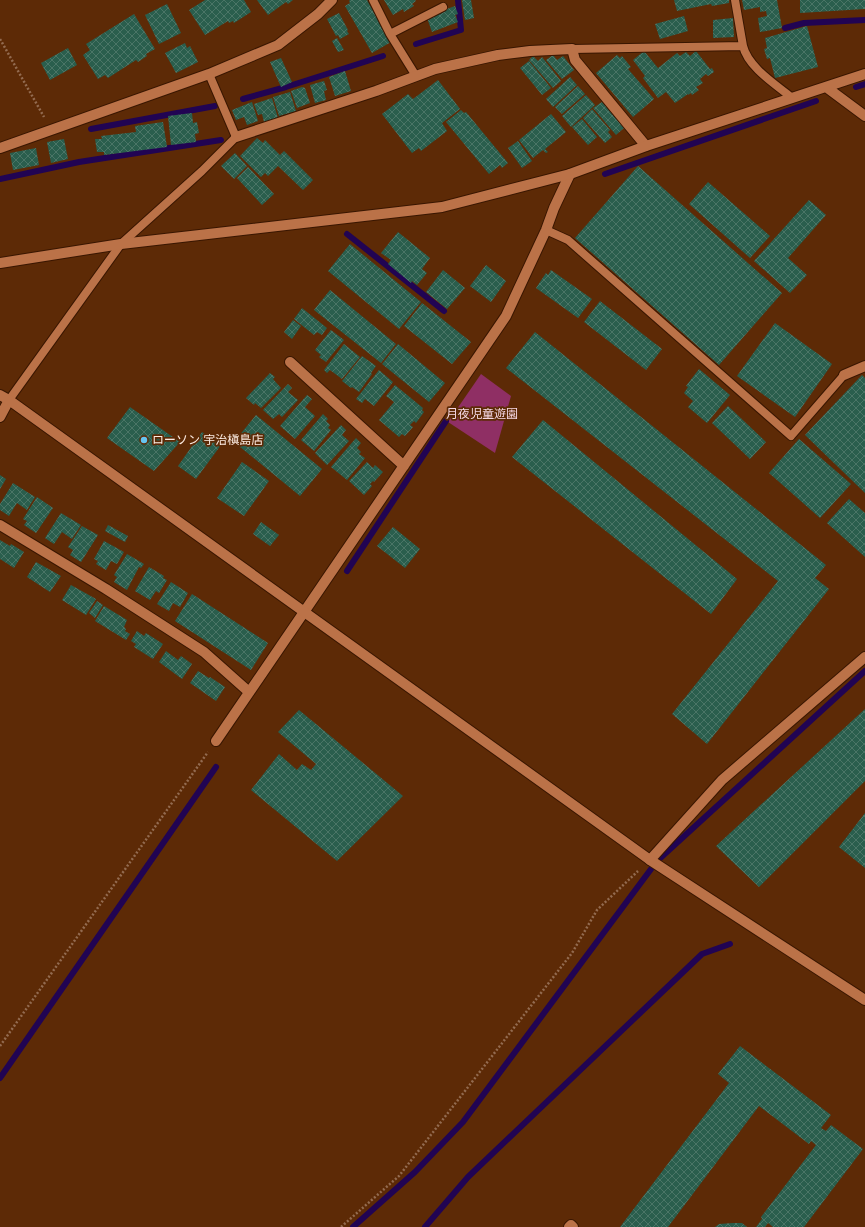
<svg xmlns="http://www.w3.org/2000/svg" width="865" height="1227" viewBox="0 0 865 1227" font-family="Helvetica,'Noto Sans JP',sans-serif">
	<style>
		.park { fill: #8f2f64 }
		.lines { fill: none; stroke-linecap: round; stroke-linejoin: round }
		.stream { stroke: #210453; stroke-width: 6 }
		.building { fill: url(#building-cross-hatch) }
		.service-casing { stroke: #391601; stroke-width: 10 }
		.minor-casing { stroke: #391601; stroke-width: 12 }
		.tertiary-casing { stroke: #391601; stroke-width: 12 }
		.path { stroke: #936b50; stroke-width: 2.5; stroke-dasharray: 2 2; stroke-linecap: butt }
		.service { stroke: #bb7248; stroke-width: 8 }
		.minor { stroke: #bb7248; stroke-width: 10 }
		.tertiary { stroke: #bb7248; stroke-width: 10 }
		.poi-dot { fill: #66c4ef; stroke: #5d2a06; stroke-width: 1.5 }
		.labels { text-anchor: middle; stroke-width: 3.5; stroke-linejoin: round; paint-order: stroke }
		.park-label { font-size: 12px; fill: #f5d7e4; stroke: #5d2a06 }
		.poi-label { font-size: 12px; fill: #feede4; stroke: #5d2a06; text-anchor: start }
	</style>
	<defs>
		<pattern id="building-cross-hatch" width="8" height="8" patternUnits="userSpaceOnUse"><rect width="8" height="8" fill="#2a5e4d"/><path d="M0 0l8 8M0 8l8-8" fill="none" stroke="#4a7566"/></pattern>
	</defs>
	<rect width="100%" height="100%" fill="#5d2a06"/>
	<path class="park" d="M481,374L511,396L495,453L448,422Z"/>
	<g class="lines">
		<path class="stream" d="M785,28L804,23L865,20
			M416,44L461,30L458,0
			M856,87L865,84
			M243,99L286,87L383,56
			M91,129L215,106
			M605,174L816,101
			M0,179L79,162L221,140
			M347,234L444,311
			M347,571L446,421
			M0,1078L216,767
			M353,1227L415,1172L463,1122L657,861L865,671
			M425,1227L468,1177L702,954L730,944"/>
	</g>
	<path class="building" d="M205,0H244L251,12L234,23L233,21L229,23L228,21L205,35L189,10Z
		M257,0H293L288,4L286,2L268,15Z
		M350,0H367L391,42L372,53L345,6L350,3L349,1Z
		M384,0H415L416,1L412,4L414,6L404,12L403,9L393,15Z
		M462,0H471L474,18L465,20Z
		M674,0H729V3L712,6L711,4L677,11Z
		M742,0H777L782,28L760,32L758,18L767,16L766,11L760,12V7L744,10Z
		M800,0H865V9L800,13Z
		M167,4L181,33L159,44L145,15Z
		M455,6L458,14L455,15L458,22L432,32L427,18L433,14Z
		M339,13L348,30L347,31L349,34L340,39L338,35L336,36L327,19Z
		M134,14L155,49L146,54L147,56L138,62L136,60L108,78L105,75L98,79L83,55L90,50L86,44Z
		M684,16L688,31L660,39L655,24Z
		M733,18L734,37L713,38V20Z
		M807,26L818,67L775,78L770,58L767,59L764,49L767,48L765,38Z
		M337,38L344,50L338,52L332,41Z
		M185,43L187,48L190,46L198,62L176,73L165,53Z
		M68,48L77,65L50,80L41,63Z
		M644,51L658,68L677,53L680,56L686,52L690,56L696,51L710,69L712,68L714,72L708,76L706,74L700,79L703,83L696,87L699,90L692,95L691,93L688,95V94L675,103L666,92L658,98L643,78L645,76L633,60Z
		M553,55L557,60L563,56L574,70L562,79L546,60Z
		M617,55L620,58L622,56L631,67L628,69L654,99L633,117L596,73Z
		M533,56L538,61L542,57L561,81L553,88L529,60Z
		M281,58L292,82L281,87L270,62Z
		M529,61L551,88L542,95L520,68Z
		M345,71L351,91L335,96L329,77Z
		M570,77L577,85L553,107L546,99Z
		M438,80L460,109L442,123L447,131L421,151L419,148L412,153L382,114L408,94L413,99Z
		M324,81L327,90L324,91L326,100L315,103L310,85Z
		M578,86L585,94L562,114L555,107Z
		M302,87L305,88L310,103L297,108L291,91Z
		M290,92L296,111L279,116L273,97Z
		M586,95L595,105L571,127L562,116Z
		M272,98L278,118L264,122L262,114L258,115L254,104Z
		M252,102L258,121L247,125L244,117L236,120L232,110Z
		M602,102L624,128L616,135L593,108Z
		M592,109L610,130L608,132L612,137L605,143L583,118Z
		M461,110L464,113L466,112L508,163L502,168L500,165L489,174L446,122Z
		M192,113L193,123L197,122L199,133L195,134L196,142L171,145L168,116Z
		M551,114L566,132L545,149L548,152L546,153L543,150L533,158L519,140Z
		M582,119L597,137L588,145L572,127Z
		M163,122L167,147L104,155V152H97L95,139H102L101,136L136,132L135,126Z
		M257,138L263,143L265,140L280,155L284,151L313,180L303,190L278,166L268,176L265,173L261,177L240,156Z
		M64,139L68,159L51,163L47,142Z
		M518,141L532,161L522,168L508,148Z
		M36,148L39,165L13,170L10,153Z
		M235,153L247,166L234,179L221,166Z
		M638,166L782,293L719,365L575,238Z
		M248,167L274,194L262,205L237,178Z
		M708,182L770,236L750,258L689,204Z
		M809,200L826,215L788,258L807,275L790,293L754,261Z
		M398,232L430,258L422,269L427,273L417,285L412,281L411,283L388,264L391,260L381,253Z
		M350,244L421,302L399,329L328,271Z
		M486,265L506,281L491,302L470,286Z
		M443,270L465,288L447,309L426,292Z
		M551,270L592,299L578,318L536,288L546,273L548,275Z
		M330,290L396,344L381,363L314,310Z
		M600,301L662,349L646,370L584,322Z
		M422,303L471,342L452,364L404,326Z
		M302,308L327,328L322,335L317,332L314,335L294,319Z
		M293,320L301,326L292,339L284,332Z
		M775,323L832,364L795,417L737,376Z
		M331,330L344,340L326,362L319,357L321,355L315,350Z
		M535,332L826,565L815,578L829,589L707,744L672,714L778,581L506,368Z
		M344,344L360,357L342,379L330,370L327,373L324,370Z
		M398,344L445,383L429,402L382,364Z
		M362,356L376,366L371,373L372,374L359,392L352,387L351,388L342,381Z
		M699,369L730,395L707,423L688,407L693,401L684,393L688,387L686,386Z
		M379,370L393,382L374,406L365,399L362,403L356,399Z
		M270,373L275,377L273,379L281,388L261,408L255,403L254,405L246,398Z
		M862,375L865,378V493L805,435Z
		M288,384L292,388L288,392L298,400L282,417L279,414L273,419L263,410Z
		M395,385L423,408L422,410L424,412L416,423L414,421L410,425L413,427L405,436L402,434L399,437L379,420L394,402L386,396Z
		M307,395L312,399L305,407L315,416L295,439L280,426Z
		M728,406L766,442L750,459L712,423Z
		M130,407L180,442L154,471L107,438Z
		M323,414L328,419L326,421L330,425L328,428L331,430L314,451L301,440Z
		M256,415L322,469L300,496L234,442Z
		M543,420L737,579L711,614L512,457Z
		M341,425L346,430L342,435L349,441L327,465L315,453Z
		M202,432L221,445L196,479L178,466Z
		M356,438L361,443L357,448L361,452L359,454L365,458L347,480L331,467Z
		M799,439L851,484L820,518L769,473Z
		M242,462L269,481L244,516L217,498Z
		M367,462L373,468L375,465L383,472L374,482L373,481L370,484L372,486L364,495L349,481Z
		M0,475L6,479L0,489Z
		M13,483L35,497L27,510L17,503L9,516L0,510V504Z
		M37,497L53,508L36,533L24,525L27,521L23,519Z
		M849,499L865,513V557L827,523Z
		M61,513L81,525L72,539L62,532L54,544L45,538Z
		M261,522L279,535L270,546L253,534Z
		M108,525L128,536L125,542L105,531Z
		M82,526L98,535L81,562L70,555L73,550L68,547Z
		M393,527L420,549L405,568L377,546Z
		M0,540L10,546L11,544L24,552L14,568L0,559Z
		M104,541L124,552L117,564L111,561L106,570L96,564L98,561L94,559Z
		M127,554L144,564L141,568L139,567L127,590L114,582L117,577L114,575Z
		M36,562L61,576L50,592L27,577Z
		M149,567L164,576L163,578L167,580L159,593L156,591L150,600L135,591Z
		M171,582L188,593L180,607L173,603L169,611L157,604Z
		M71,585L96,599L86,615L62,600Z
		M192,594L268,643L251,670L175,621Z
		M97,601L103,605L95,618L89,613Z
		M104,606L127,620L124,627L126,629L125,631L130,634L126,640L95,621Z
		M137,631L144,636L146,633L163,644L153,659L134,647L136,644L131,641Z
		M166,651L178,660L181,656L192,664L182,679L159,662Z
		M198,671L209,678L210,677L225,687L216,701L190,683Z
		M865,709V781L759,887L716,846Z
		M299,710L403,796L337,861L251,790L279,754L297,770L302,764L311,770L316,764L278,732Z
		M865,813V868L839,847Z
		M740,1046L831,1115L821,1128L826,1131L831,1125L863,1149L804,1227H773L768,1223L765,1227H756L762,1219L761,1217L816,1145L811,1141L809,1144L759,1106L668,1227H620L729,1083L718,1074Z
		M733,1223H742L747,1227H715L719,1224Z"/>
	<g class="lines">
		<g class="service-casing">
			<path id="service" d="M373,0L390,34L416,76
				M735,0L743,46
				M390,34L443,7
				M572,49L743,46C748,67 775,84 791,97
				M546,230L568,240L791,436L844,375
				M9,400L121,244L202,171L236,137L209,74"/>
		</g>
		<g class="minor-casing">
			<path id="minor" d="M236,137L376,91L435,69L498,55L530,51L572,49L575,60L646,146
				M0,148L209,74L278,45L318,14L332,0
				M290,362L404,466
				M844,375L865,366
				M0,417L9,400
				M0,525L106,589L204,652L249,692
				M216,741L506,316L546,230L554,208L570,174
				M650,860L722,780L865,657
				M569,1227L571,1225L573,1227"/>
		</g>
		<g class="tertiary-casing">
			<path id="tertiary" d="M826,87L865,116
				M0,263L121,244L442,207L570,174L646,146L865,74
				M0,395L9,400L650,860L865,1000"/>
		</g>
		<path class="path" d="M0,39L44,117
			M0,1046L208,752
			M341,1227L399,1176L572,953L597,910L638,871"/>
		<use href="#service" class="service"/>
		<use href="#minor" class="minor"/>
		<use href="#tertiary" class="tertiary"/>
	</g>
	<circle class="poi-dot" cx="144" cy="440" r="4"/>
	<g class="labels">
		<g class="park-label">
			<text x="482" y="418">月夜児童遊園</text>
		</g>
		<g class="poi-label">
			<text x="152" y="444">ローソン 宇治槇島店</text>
		</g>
	</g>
</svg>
